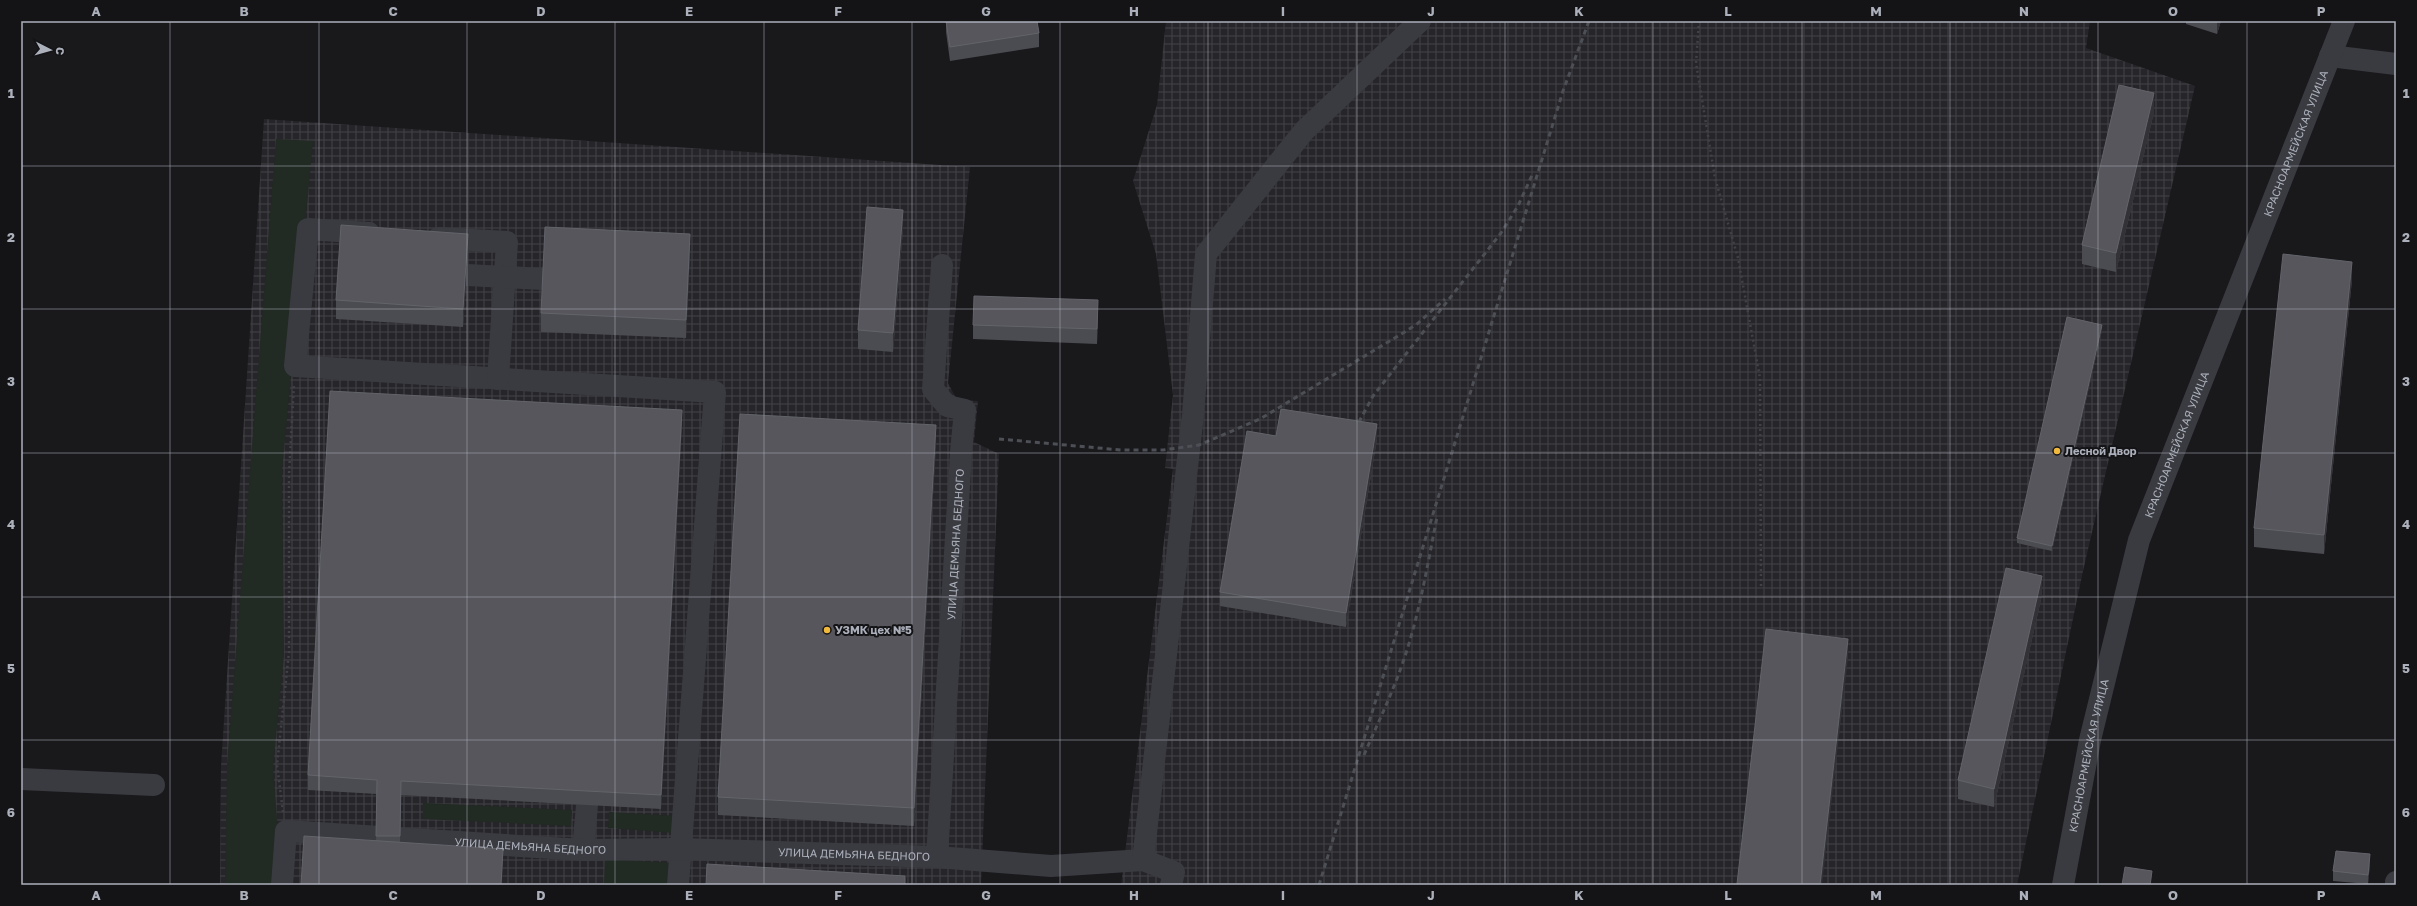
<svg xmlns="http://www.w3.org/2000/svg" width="2417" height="906" viewBox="0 0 2417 906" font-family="'Golos Text',sans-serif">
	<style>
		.industrial { fill: url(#industrial-grid) }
		.green { fill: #212a23 }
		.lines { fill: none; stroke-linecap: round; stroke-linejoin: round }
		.path { stroke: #404248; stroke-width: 2.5; stroke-dasharray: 2 3; stroke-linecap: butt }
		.minor { stroke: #3a3b41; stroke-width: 22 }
		.rail { stroke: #4d4f56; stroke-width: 3; stroke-dasharray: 5 4; stroke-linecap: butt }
		.wall { fill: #4b4c51 }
		.shaded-wall { fill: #333337 }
		.building { fill: #56565c; stroke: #63646b }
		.grid { fill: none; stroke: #acb0bb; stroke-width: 1; stroke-opacity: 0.55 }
		.poi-dot { fill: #f1b93c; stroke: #141417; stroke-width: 1.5 }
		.labels { text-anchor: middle; stroke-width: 4; stroke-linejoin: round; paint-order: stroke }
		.street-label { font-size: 11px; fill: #acb0bb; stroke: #141417 }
		.poi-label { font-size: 11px; font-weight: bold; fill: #acb0bb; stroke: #141417; text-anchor: start }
		.neatline { fill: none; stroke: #acb0bb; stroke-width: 1.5 }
		.grid-label { font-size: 13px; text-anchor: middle; font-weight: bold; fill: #acb0bb }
	</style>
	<defs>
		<pattern id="industrial-grid" width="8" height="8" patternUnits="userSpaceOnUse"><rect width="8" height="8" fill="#262529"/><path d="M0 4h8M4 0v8" fill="none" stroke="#434246"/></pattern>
	</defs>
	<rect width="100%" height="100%" fill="#19191c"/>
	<path class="industrial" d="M1166,21H2090L2086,48L2195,86L2083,571L2017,885H1121L1173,469L1165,468L1173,395L1156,254L1133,181L1157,105Z
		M264,119L970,167L948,383L957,400L978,401L974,442L999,454L981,885H220L221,766Z"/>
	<path class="green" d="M276,139L313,141L282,471L284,655L273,767L278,832L273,885H225L227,765Z
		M423,803L572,810L571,826L423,819Z
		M609,812L677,816L676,833L608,828Z
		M605,859L674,863L673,885H604Z"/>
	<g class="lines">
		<path class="path" d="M1699,21L1696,63L1715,178L1738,258L1760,378L1761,587
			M283,812L277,765L289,652V474L294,384"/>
		<g class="minor">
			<path d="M2330,56L2396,64"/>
			<path d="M369,233L308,229L295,366L715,392L678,885"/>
			<path d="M438,238L507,242L498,379"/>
			<path d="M467,275L544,279"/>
			<path d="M21,779L154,785"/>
			<path d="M583,850L587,805"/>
			<path d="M937,857L1051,866L1143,860"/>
			<path id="s1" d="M282,885L286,831L583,850L680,849L937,857L961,452L965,410L947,406L933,389L942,265"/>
			<path d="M1171,885L1174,872L1143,860L1193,414L1206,254L1304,131L1420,21"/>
			<path id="s2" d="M2063,885L2090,740L2139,540L2344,21"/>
			<path d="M2396,885V882"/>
		</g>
		<path class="rail" d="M1357,431L1360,420L1373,396L1501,233L1518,206L1533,173
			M999,439L1121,450H1163L1199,445L1260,419L1403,333L1417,324L1445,299
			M1364,755C1377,725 1391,696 1402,665C1419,617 1427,567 1437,517
			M1319,885L1563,91L1589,21"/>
	</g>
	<path class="wall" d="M128,21H138L128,22Z
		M946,21H1037L1039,33V47L950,61L946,32Z
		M2186,21H2221L2217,34L2186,24Z
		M2154,112L2116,272L2082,264V245Z
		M903,229L893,352L858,349V330Z
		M468,253L463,327L336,319V300Z
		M690,253L686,338L541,332V313Z
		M2352,280L2324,554L2254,547V528Z
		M1098,315L1097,344L973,339V325Z
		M2102,330L2052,551L2017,543V538Z
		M682,424L661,809L401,795L400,842L503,863L376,841L377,794L308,790V775Z
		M1377,439L1346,627L1220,606V592Z
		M936,444L914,826L718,815V797Z
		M2042,595L1994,807L1958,799V780Z
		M2370,864L2368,884L2333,881V871Z"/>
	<path class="shaded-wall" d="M2217,21H2221L2217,34Z
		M2154,93V112L2116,272V253Z
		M903,210V229L893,352V333Z
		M468,234V253L463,327V309Z
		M690,234V253L686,338V320Z
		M2352,262V280L2324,554V535Z
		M1098,300V315L1097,344V329Z
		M2102,325V330L2052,551V546Z
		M682,410V424L661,809V795Z
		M1377,424V439L1346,627V613Z
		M936,425V444L914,826V808Z
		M2042,576V595L1994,807V789Z
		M1848,639V658L1822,885H1820Z
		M503,849V863L502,885H501Z
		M2370,854V864L2368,884V875Z
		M2152,871L2151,885H2150Z"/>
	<path class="building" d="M946,21H1037L1039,33L950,47Z
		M2119,85L2154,93L2116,253L2082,245Z
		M867,207L903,210L893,333L858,330Z
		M341,225L468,234L463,309L336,300Z
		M545,227L690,234L686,320L541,313Z
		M2283,254L2352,262L2324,535L2254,528Z
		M974,296L1098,300L1097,329L973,325Z
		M2067,317L2102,325L2052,546L2017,538Z
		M330,391L682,410L661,795L401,781L400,836H376L377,780L308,775Z
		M1281,409L1377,424L1346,613L1220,592L1247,431L1276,436Z
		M740,414L936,425L914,808L718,797Z
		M2006,568L2042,576L1994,789L1958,780Z
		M1766,629L1848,639L1820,885H1748L1737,884Z
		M304,836L503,849L501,885H301Z
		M2336,851L2370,854L2368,875L2333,871Z
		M707,864L905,876V885H706Z
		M2125,867L2152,871L2150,885H2122Z"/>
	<path class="grid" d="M170,21V885M319,21V885M467,21V885M615,21V885M764,21V885M912,21V885M1060,21V885M1208,21V885M1357,21V885M1505,21V885M1653,21V885M1802,21V885M1950,21V885M2098,21V885M2247,21V885M21,166H2396M21,309H2396M21,453H2396M21,597H2396M21,740H2396"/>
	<g class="poi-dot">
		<circle cx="2057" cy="451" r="4"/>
		<circle cx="827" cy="630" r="4"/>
	</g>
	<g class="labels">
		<g class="street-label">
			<text dy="4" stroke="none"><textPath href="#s2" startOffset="780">КРАСНОАРМЕЙСКАЯ УЛИЦА</textPath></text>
			<text dy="4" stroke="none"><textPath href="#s2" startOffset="456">КРАСНОАРМЕЙСКАЯ УЛИЦА</textPath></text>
			<text dy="4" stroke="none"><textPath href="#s1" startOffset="1019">УЛИЦА ДЕМЬЯНА БЕДНОГО</textPath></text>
			<text dy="4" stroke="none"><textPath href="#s2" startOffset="132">КРАСНОАРМЕЙСКАЯ УЛИЦА</textPath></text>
			<text dy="4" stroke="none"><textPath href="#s1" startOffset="299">УЛИЦА ДЕМЬЯНА БЕДНОГО</textPath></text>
			<text dy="4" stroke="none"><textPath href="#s1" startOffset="623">УЛИЦА ДЕМЬЯНА БЕДНОГО</textPath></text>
		</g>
		<g class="poi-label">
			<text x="2065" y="455">Лесной Двор</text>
			<text x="835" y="634">УЗМК цех №5</text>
		</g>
	</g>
	<rect width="2417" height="906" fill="none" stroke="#141417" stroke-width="44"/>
	<g transform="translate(50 50) rotate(96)" stroke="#141417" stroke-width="3" paint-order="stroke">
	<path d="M0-3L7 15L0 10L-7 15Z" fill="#acb0bb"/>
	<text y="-6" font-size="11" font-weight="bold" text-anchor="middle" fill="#acb0bb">С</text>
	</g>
	<rect x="22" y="22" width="2373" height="862" class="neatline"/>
	<g class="grid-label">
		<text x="96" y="16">A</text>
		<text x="244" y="16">B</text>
		<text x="393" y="16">C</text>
		<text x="541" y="16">D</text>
		<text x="689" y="16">E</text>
		<text x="838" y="16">F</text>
		<text x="986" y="16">G</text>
		<text x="1134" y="16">H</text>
		<text x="1283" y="16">I</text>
		<text x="1431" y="16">J</text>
		<text x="1579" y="16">K</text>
		<text x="1728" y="16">L</text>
		<text x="1876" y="16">M</text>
		<text x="2024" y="16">N</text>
		<text x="2173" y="16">O</text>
		<text x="2321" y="16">P</text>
		<text x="11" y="98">1</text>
		<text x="2406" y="98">1</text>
		<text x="11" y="242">2</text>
		<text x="2406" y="242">2</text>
		<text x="11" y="386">3</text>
		<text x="2406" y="386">3</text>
		<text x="11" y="529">4</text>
		<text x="2406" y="529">4</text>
		<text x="11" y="673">5</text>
		<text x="2406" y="673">5</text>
		<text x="11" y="817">6</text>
		<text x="2406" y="817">6</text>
		<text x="96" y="900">A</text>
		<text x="244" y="900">B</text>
		<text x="393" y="900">C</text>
		<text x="541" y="900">D</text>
		<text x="689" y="900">E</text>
		<text x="838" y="900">F</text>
		<text x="986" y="900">G</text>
		<text x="1134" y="900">H</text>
		<text x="1283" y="900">I</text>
		<text x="1431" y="900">J</text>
		<text x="1579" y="900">K</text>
		<text x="1728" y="900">L</text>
		<text x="1876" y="900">M</text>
		<text x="2024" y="900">N</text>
		<text x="2173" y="900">O</text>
		<text x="2321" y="900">P</text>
	</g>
</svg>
